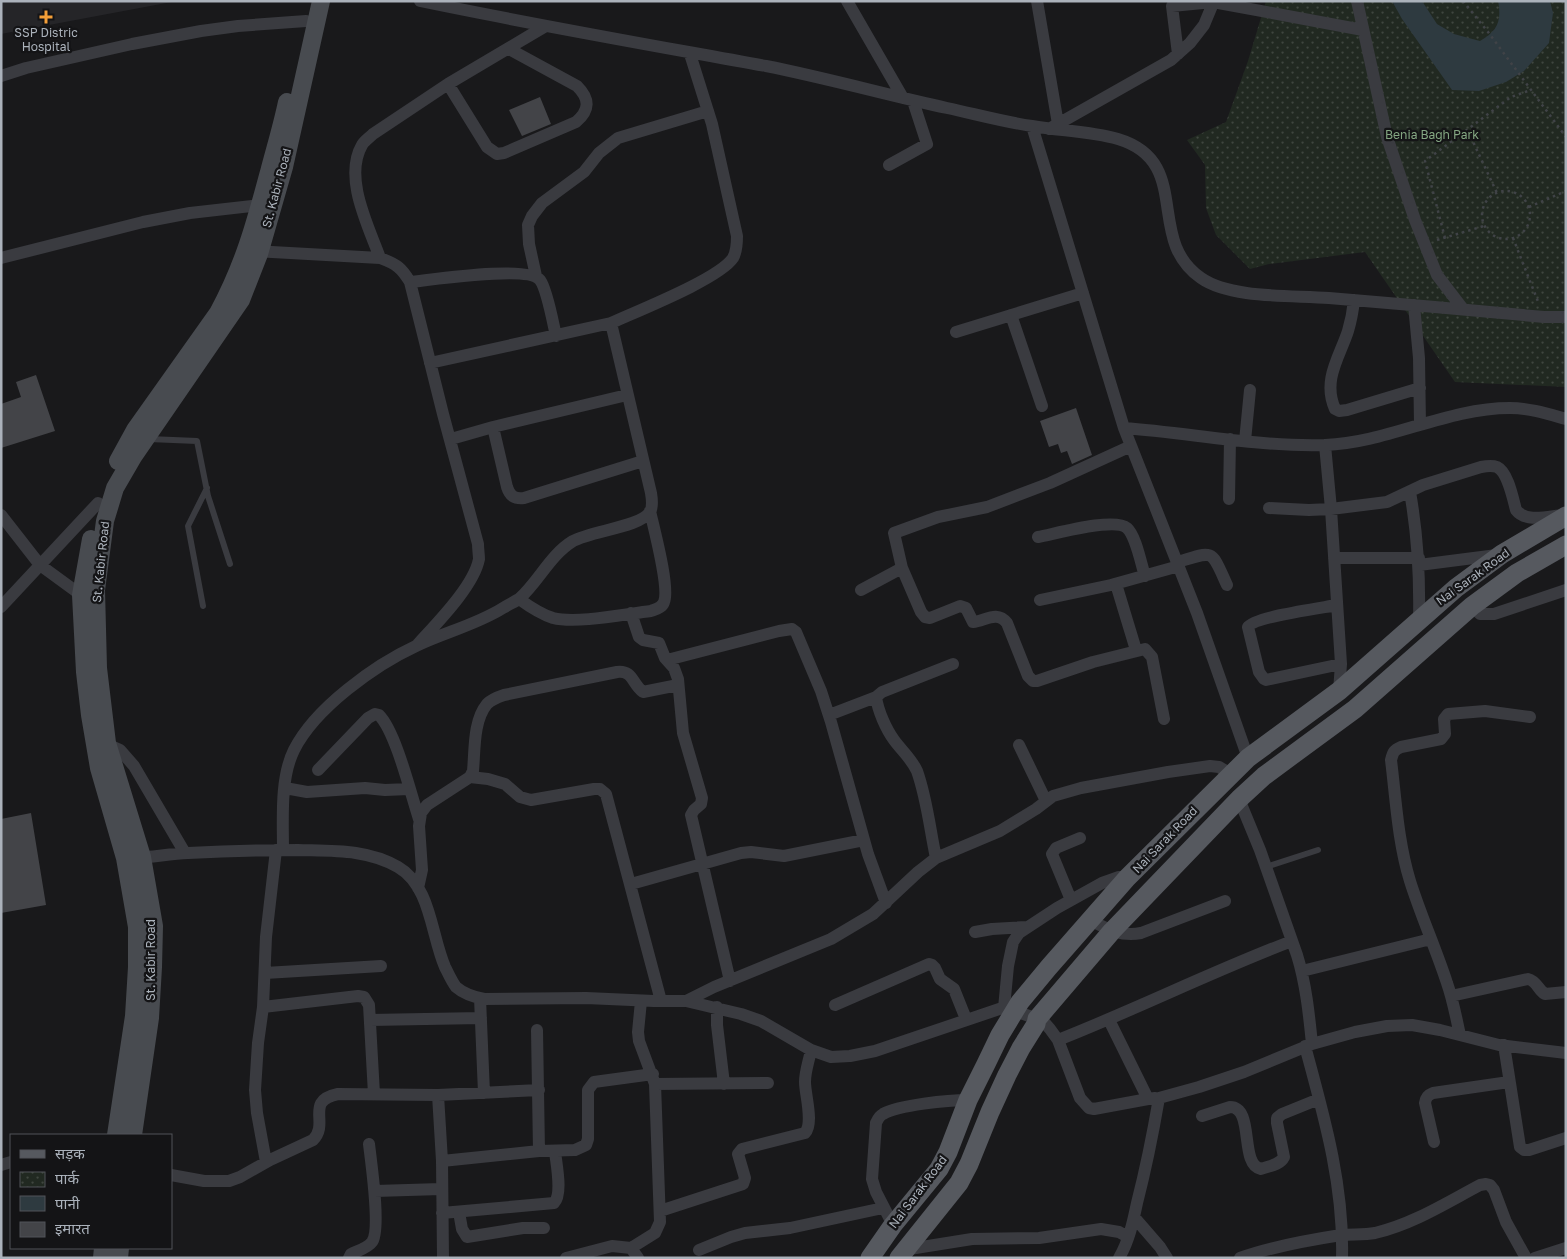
<svg xmlns="http://www.w3.org/2000/svg" width="1567" height="1259" viewBox="0 0 1567 1259" font-family="'Golos Text','Noto Sans Devanagari',sans-serif">
	<style>
		.built { fill: #252528 }
		.park { fill: url(#park-dots) }
		.water { fill: #2e3a40 }
		.building { fill: #434448 }
		.lines { fill: none; stroke-linecap: round; stroke-linejoin: round }
		.path { stroke: #404347; stroke-width: 2.5; stroke-dasharray: 2.5 4; stroke-linecap: butt }
		.service { stroke: #3a3b40; stroke-width: 6 }
		.minor { stroke: #3a3b40; stroke-width: 12 }
		.secondary { stroke: #484b50; stroke-width: 18 }
		.primary { stroke: #56595f; stroke-width: 19 }
		.poi-dot { fill: #f49f38; stroke: #141416; stroke-width: 2 }
		.labels { text-anchor: middle; stroke-width: 4.5; stroke-linejoin: round; paint-order: stroke }
		.poi-label { font-size: 12px; fill: #abb2bb; stroke: #141416 }
		.park-label { font-size: 12px; fill: #84a682; stroke: #141416 }
		.street-label { font-size: 12px; fill: #abb2bb; stroke: #141416 }
	</style>
	<defs>
		<pattern id="park-dots" width="8" height="8" patternUnits="userSpaceOnUse" patternTransform="scale(1.25)"><rect width="8" height="8" fill="#212921"/><path d="M2 2h.1M6 6h.1" fill="none" stroke="#3f463f" stroke-width="1.8" stroke-linecap="round"/></pattern>
	</defs>
	<rect width="100%" height="100%" fill="#19191b"/>
	<path class="built" d="M1,1H177L1,34Z"/>
	<path class="park" d="M1266,1H1566V387L1455,382L1365,252L1269,264L1250,269L1216,235L1206,208L1205,165L1187,140L1226,122L1248,61Z"/>
	<path class="water" d="M1392,1H1422L1437,24L1454,34L1480,41C1497,31 1502,22 1498,1H1550L1553,13L1549,43L1524,71L1506,82L1479,91L1452,90L1402,19Z"/>
	<path class="building" d="M540,97L551,124L522,136L509,110Z
		M36,375L55,431L1,448V404L21,397L16,382Z
		M1076,408L1092,455L1072,464L1067,451L1061,453L1058,444L1049,447L1040,421Z
		M31,813L46,905L1,913V819Z"/>
	<g class="lines">
		<path class="path" d="M1463,1L1488,32L1566,137
			M1468,131L1497,193
			M1482 215a24 24 0 1 1 48 0a24 24 0 1 1-48 0Z
			M1529,207L1566,191
			M1445,238L1425,161L1511,97L1531,90
			M1513,238L1539,304
			M1437,240L1484,226"/>
		<path class="service" d="M149,439L197,441L208,496L230,564
			M203,606L188,526L207,488
			M1266,867L1318,850"/>
		<path class="minor" d="M420,1C535,25 651,45 766,66C827,78 887,95 947,108C975,114 1004,122 1032,126C1060,131 1090,131 1118,139C1194,162 1144,239 1201,278C1231,299 1293,295 1329,298C1401,304 1472,310 1544,317H1566
			M847,1L903,98
			M1037,1L1058,124
			M1357,1L1387,137L1415,220L1437,275L1463,309
			M1178,54L1172,6L1213,2L1363,30
			M1,76L26,68L132,44L201,31L238,26L306,21
			M448,84L487,147L497,154L504,153L576,122C590,110 590,99 577,86L509,49
			M1032,126L1124,428L1197,613L1248,758
			M1049,129L1171,60L1190,43L1204,25L1214,1
			M889,165L927,144L913,101
			M253,251L380,258C396,264 401,267 410,282L443,414L478,544C478,549 479,555 479,559C474,586 436,624 418,644
			M1,258L143,222L190,213L260,205
			M380,258C369,227 343,178 362,145C364,141 369,138 373,134L448,84L544,27
			M536,276L529,244L528,225L532,216L542,203L584,172L599,153L618,138L708,111
			M410,282C431,280 528,265 540,280C547,289 553,323 556,336
			M1354,300C1353,310 1351,321 1348,331C1340,356 1322,380 1335,409L1339,411L1347,410L1420,388
			M1414,305L1419,358L1420,425
			M1011,315L1042,406
			M956,332L1083,293
			M430,363L611,323
			M493,427L507,487C510,496 514,499 524,498L643,461
			M1124,428C1191,433 1258,447 1325,445C1388,443 1446,408 1510,408C1529,408 1548,414 1566,419
			M451,439L493,427L627,395
			M1245,441L1250,390
			M1325,445L1331,509L1341,664L1339,691
			M1131,446L1050,483L987,507L938,517L894,533L902,568L921,612L925,617L930,618L960,606L966,608L973,622C985,621 997,610 1007,623L1028,676L1033,681H1037L1093,662L1145,649L1152,657L1164,719
			M1410,492C1418,537 1420,574 1419,620
			M1229,499L1230,439
			M1269,508L1309,510L1331,509L1387,502L1423,485L1481,467C1486,466 1492,465 1497,467C1508,472 1513,499 1516,510C1526,523 1549,516 1563,515
			M1,515L40,565L81,595
			M1038,537C1055,534 1114,517 1127,528C1136,536 1141,564 1145,576
			M1334,558H1419
			M1178,562C1215,550 1211,550 1227,585
			M1419,565L1497,555
			M1116,584L1136,650
			M861,590L902,568
			M519,599C530,607 540,614 553,618C577,624 625,614 651,611C656,609 662,608 664,602C670,588 654,529 650,511
			M1040,600L1111,585L1179,566
			M1337,605C1321,608 1254,617 1248,627L1259,672L1264,679L1266,680L1341,664
			M1472,606L1480,614H1494L1566,590
			M1,607L98,503
			M631,613L639,637L643,640L659,643L665,658L674,668L678,679L683,733L702,798L701,804L694,810L691,815L730,981
			M667,660L779,631L792,629L796,632L821,691L831,722L868,854L886,903
			M829,715L876,697
			M102,742L120,750L134,766L185,853
			M1019,745L1046,801
			M318,770L368,718L375,714L379,715C396,732 411,795 419,819
			M470,777L488,779L505,784L520,797L531,800L594,789H600L606,794L661,1001
			M285,788L307,792L365,788L385,790L409,789
			M1239,799L1260,850L1297,955C1306,984 1309,1014 1312,1044
			M283,850C283,819 280,778 294,750C315,708 375,665 416,646C445,632 476,625 503,608C508,605 514,602 519,599C539,581 550,555 573,541C591,531 640,527 650,512C653,507 652,499 651,493L611,323C637,311 719,279 733,258C737,251 737,243 737,236L712,124L690,54
			M135,858C153,857 170,854 188,853C224,851 261,850 298,850C332,851 367,849 398,867C431,886 431,935 445,967C448,973 452,982 456,987C464,994 474,997 484,999L586,998L654,1001H686L741,1014L761,1021L811,1050L831,1057L850,1056L875,1051L1020,1002
			M936,858C930,830 927,799 917,771C911,758 902,751 894,740C886,729 878,711 876,697L882,692L953,664
			M631,884L741,853L751,852L784,856L864,840
			M418,888L422,870L419,826L421,813L427,805L470,777L473,771C475,750 473,721 487,704C492,699 498,697 504,695L617,672C633,670 632,684 643,692L678,685
			M1071,900L1052,854L1056,848L1080,838
			M1090,920C1107,929 1121,937 1141,933L1225,901
			M975,932L992,929L1027,927
			M1302,971L1431,939
			M265,973L381,966
			M1451,996L1528,979C1537,981 1538,990 1545,994L1566,992
			M480,998L484,1093
			M686,1001L714,987L831,939L873,914L918,872L936,858L1000,831L1036,809L1053,796L1081,788L1168,772L1210,766L1219,767L1224,770L1229,776
			M835,1005L929,964L932,965L935,968L940,979L954,989L966,1019
			M263,1007L358,996L364,997L369,1005L374,1094
			M717,1007V1025L724,1084
			M1004,1008L1008,966L1013,942L1019,933L1057,908L1102,883L1119,877L1127,878
			M1015,1011L1043,1021L1050,1029L1058,1040L1080,1098L1089,1108L1094,1109L1148,1099
			M370,1020L481,1018
			M1109,1020L1148,1099L1155,1098
			M1460,1035C1456,1017 1453,1000 1447,983C1436,949 1421,916 1410,881C1398,842 1396,801 1391,760C1393,752 1394,750 1401,747L1441,739L1445,734L1444,719L1448,714L1485,711L1530,717
			M1058,1040C1137,1009 1213,971 1292,941
			M1504,1045L1520,1147L1524,1150H1529L1566,1138
			M1305,1046C1324,1116 1344,1185 1342,1258
			M655,1084L768,1083
			M1202,1116L1230,1107C1255,1107 1239,1165 1261,1169C1269,1166 1280,1165 1284,1157L1277,1123V1118L1282,1114L1319,1099
			M1434,1142L1425,1103C1426,1097 1428,1095 1433,1093L1509,1082
			M539,1151L575,1150L586,1145L588,1139V1090L594,1082L653,1074
			M442,1161L438,1095L539,1090
			M266,1162L257,1113L255,1090L258,1043L263,1007L266,937L276,850
			M1,1165L11,1162
			M171,1175L204,1181H229L240,1177L270,1160L313,1140C330,1123 304,1101 338,1094L438,1095
			M375,1191L441,1189
			M660,1211L743,1184L745,1178L738,1154L742,1149L805,1133C814,1123 805,1095 805,1082C805,1071 809,1061 811,1050
			M459,1212L462,1229L467,1237L523,1228H544
			M442,1213L554,1203C563,1194 556,1163 555,1151
			M1134,1217L1160,1247L1167,1258
			M893,1225L876,1192L872,1179L876,1123C878,1119 879,1116 883,1114C898,1105 949,1100 968,1100
			M631,1248L655,1233L660,1222L655,1084L639,1041L638,1032L641,1001
			M699,1250L731,1237L745,1233L790,1228L883,1208
			M903,1250L972,1239L1039,1238L1101,1229L1119,1232L1128,1237
			M349,1258L351,1254C357,1251 368,1248 372,1242C381,1230 371,1161 369,1144
			M443,1258L442,1161L539,1151L537,1030
			M566,1258L612,1246L631,1248L638,1258
			M1119,1258C1129,1241 1133,1222 1137,1203C1146,1168 1153,1133 1159,1098L1199,1087L1244,1072L1312,1044L1355,1032L1387,1026L1412,1025L1440,1030L1499,1045L1566,1053
			M1240,1258C1270,1247 1309,1240 1341,1235C1353,1234 1364,1235 1375,1233C1413,1224 1446,1203 1480,1185L1486,1184L1490,1185L1494,1190L1506,1222L1526,1258
			M1535,1258L1566,1248"/>
		<path class="secondary" d="M118,461L135,430L218,313C244,265 255,224 269,172C275,149 282,126 287,102
			M91,539L81,595L85,672L90,715L99,768L125,858L137,927V967L134,1016L116,1135
			M133,1135L150,1018L153,967L154,926L142,857L107,743L98,668L96,590L105,521L115,488L133,457L241,300L259,254L284,167L321,1
			M102,1258L103,1248
			M119,1258L120,1248"/>
		<path class="primary" d="M870,1258L893,1225L939,1169L948,1152L968,1100L986,1064L1000,1035L1020,1002L1049,967L1127,878L1248,758L1339,691L1456,588L1502,554L1566,516
			M899,1258L959,1183L969,1164L990,1112L1007,1075L1021,1048L1036,1024L1037,1019L1112,931L1239,799L1264,776L1355,709L1472,606L1517,573L1566,545"/>
	</g>
	<path class="poi-dot" d="M43.5 9.5h5v5h5v5h-5v5h-5v-5h-5v-5h5z"/>
	<g class="labels">
		<g class="poi-label">
			<text x="46" y="37">SSP Distric<tspan x="46" dy="14">Hospital</tspan></text>
		</g>
		<g class="park-label">
			<text x="1432" y="139">Benia Bagh Park</text>
		</g>
		<g class="street-label">
			<text transform="translate(277 188) rotate(-75)" y="4">St. Kabir Road</text>
			<text transform="translate(101 562) rotate(-84)" y="4">St. Kabir Road</text>
			<text transform="translate(1473 577) rotate(-36)" y="4">Nai Sarak Road</text>
			<text transform="translate(1165 840) rotate(-46)" y="4">Nai Sarak Road</text>
			<text transform="translate(151 960) rotate(-90)" y="4">St. Kabir Road</text>
			<text transform="translate(918 1192) rotate(-53)" y="4">Nai Sarak Road</text>
		</g>
	</g>
	<rect width="1567" height="1259" fill="none" stroke="#abb2bb" stroke-width="5"/>
	<rect x="10" y="1134" width="162" height="115" fill="#141416" stroke="#505358"/>
	<rect x="20" y="1150" width="25" height="8" fill="#56595f" stroke="#505358"/>
	<text x="55" y="1159" font-size="15" fill="#abb2bb">सड़क</text>
	<rect x="20" y="1172" width="25" height="15" fill="url(#park-dots)" stroke="#505358"/>
	<text x="55" y="1184" font-size="15" fill="#abb2bb">पार्क</text>
	<rect x="20" y="1196" width="25" height="15" fill="#2e3a40" stroke="#505358"/>
	<text x="55" y="1209" font-size="15" fill="#abb2bb">पानी</text>
	<rect x="20" y="1222" width="25" height="15" fill="#434448" stroke="#505358"/>
	<text x="55" y="1234" font-size="15" fill="#abb2bb">इमारत</text>
</svg>
